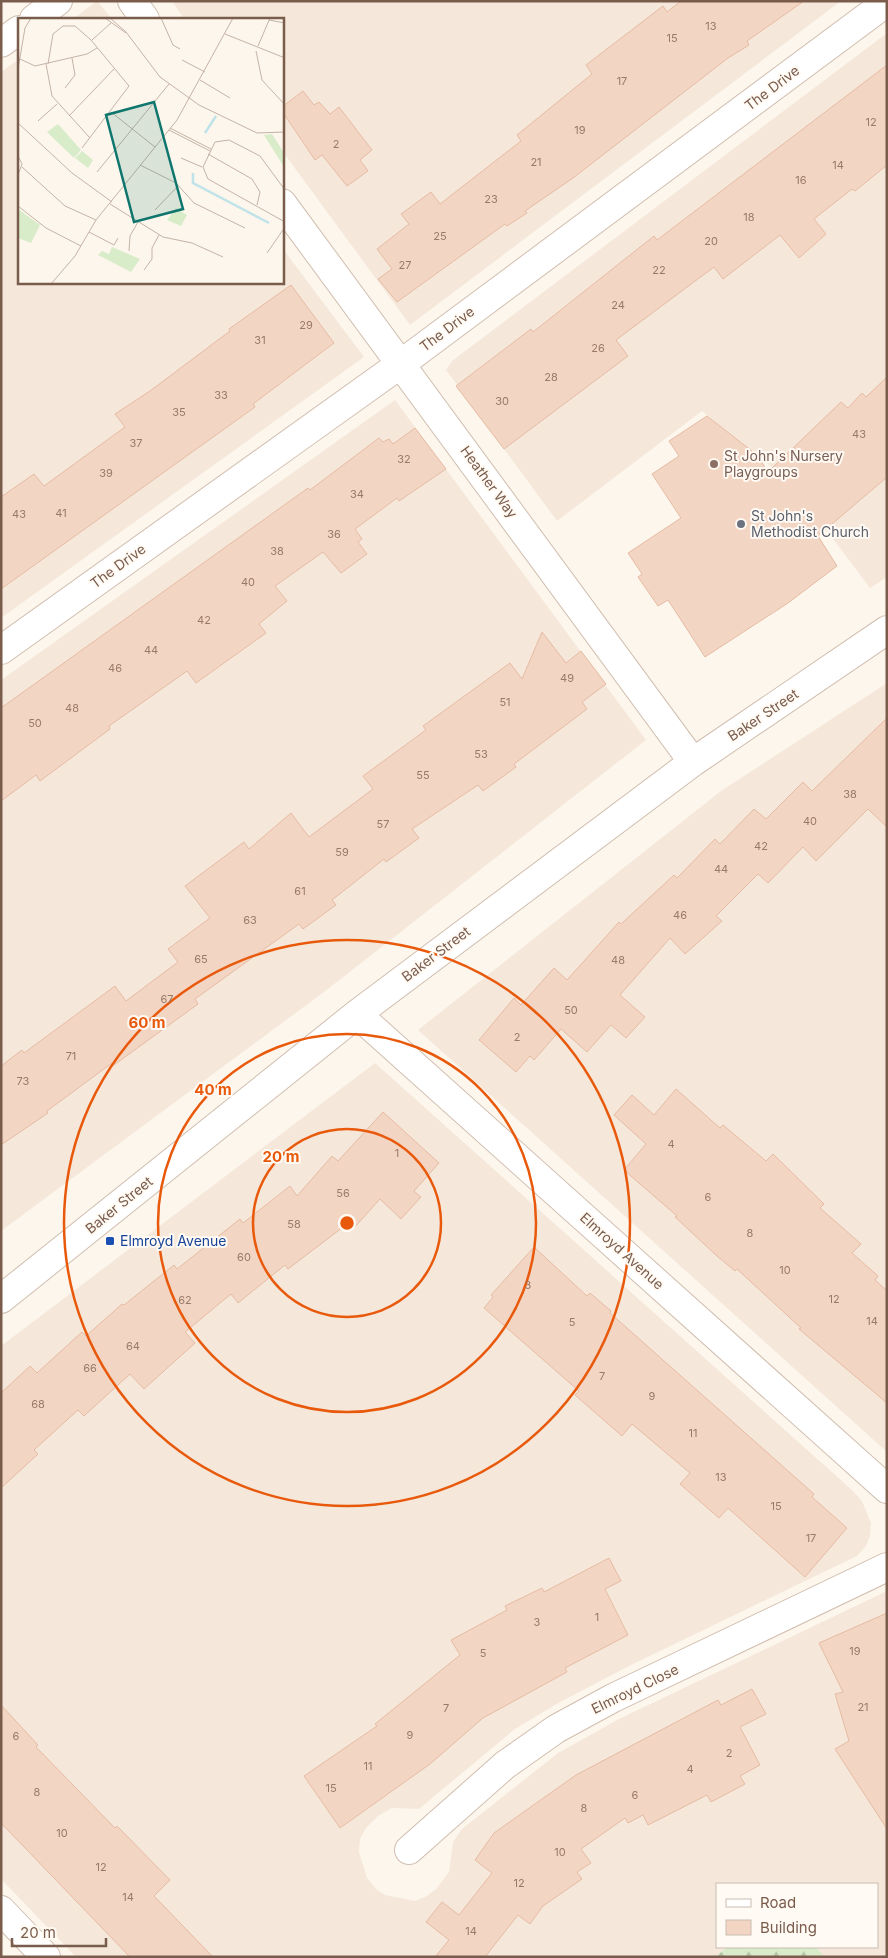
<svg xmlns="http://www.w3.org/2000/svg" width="888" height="1958" viewBox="0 0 888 1958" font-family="Inter,sans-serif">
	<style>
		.residential { fill: #f5e8da }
		.forest { fill: url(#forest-firs) }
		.building { fill: #f3d5c3; stroke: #e6bba3 }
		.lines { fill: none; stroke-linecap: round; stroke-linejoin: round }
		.minor-casing { stroke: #d1beb0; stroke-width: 30 }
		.minor { stroke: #fff; stroke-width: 28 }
		.ring { fill: none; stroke: #e8590c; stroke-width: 2.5 }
		.education-dot { fill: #8d6e63; stroke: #fffaf3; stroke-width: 2 }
		.worship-dot { fill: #6b7280; stroke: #fffaf3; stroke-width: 2 }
		.transit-dot { fill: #1a4fb4; stroke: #fffaf3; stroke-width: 2 }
		.labels { text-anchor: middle; stroke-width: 4; stroke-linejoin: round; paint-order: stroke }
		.number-label { font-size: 11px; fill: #987a6a }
		.street-label { font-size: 14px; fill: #7a5c4d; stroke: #fffaf3 }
		.education-label { font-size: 14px; fill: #785e54; stroke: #fffaf3; text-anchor: start }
		.worship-label { font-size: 14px; fill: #5b616d; stroke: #fffaf3; text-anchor: start }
		.transit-label { font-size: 14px; fill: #164399; stroke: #fffaf3; text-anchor: start }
		.inset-river { fill: none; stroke: #bfe3e8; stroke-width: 2.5 }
		.inset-road { fill: none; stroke: #c5b3a7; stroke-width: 1 }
		.view { fill: #0f766e; fill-opacity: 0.15; stroke: #0f766e; stroke-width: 2.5 }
		.inset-edge { fill: none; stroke: #7a5c4d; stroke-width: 2.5 }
		.centre { fill: #e8590c; stroke: #fffaf3; stroke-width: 2.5 }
		.ring-label { font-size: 15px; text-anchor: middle; font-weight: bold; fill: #e8590c; stroke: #fffaf3; stroke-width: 4; stroke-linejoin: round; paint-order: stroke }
	</style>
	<defs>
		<pattern id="forest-firs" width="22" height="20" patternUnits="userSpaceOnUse" patternTransform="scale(1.25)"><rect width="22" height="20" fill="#d8ecc9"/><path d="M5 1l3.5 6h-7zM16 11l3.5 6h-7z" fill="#b4c2a5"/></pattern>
	</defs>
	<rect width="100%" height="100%" fill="#fdf6ec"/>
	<path class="residential" d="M97,1L112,19H73Z
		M172,1H841L410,325L283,152L282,19H184Z
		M887,33V577L870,588L791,483L702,411L557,521L446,370L452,361Z
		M19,59V282H282L283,249L364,357L1,618V72Z
		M395,400L646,740L324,992L1,1231V680Z
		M887,683V1452L418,1030L721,791Z
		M375,1063L852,1490L862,1501L871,1523L870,1536L866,1546L857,1556L631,1665L560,1702L515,1729L419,1809L392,1808L378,1816L366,1828L360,1839L359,1852L367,1878L376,1889L385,1895L415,1901L427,1896L436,1889L449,1872L453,1842L462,1829L558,1753L619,1719L887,1591V1957H825L816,1947H877V1884H717V1947H727L715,1957H76L1,1879V1346Z"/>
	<path class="forest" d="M727,1947H816L825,1957H715Z"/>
	<path class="building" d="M681,1H804L747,41L749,45L728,58L573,178L525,211L527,213L507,226L505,224L397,302L378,279L392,269L377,249L409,224L401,214L431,192L440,204L521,141L517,135L592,74L586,65L663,6L667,12Z
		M887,65V165L855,191L852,189L814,219L826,234L799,258L780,235L723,279L714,267L616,340L628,356L504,449L456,386L531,329L533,332L654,236L657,240Z
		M303,91L314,105L319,102L330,114L339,107L372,150L360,160L368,171L347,186L322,155L315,160L282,111V107Z
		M291,285L334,343L253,404L255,407L1,589V497L34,474L44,486L125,427L115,414L150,391L230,331L229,329Z
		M887,377V477L818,536L837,566L788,603L705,657L668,600L658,606L638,577L642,574L628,553L681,518L652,474L679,456L669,441L707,416L757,455L768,472L841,402L848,408L862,393L866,397Z
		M415,428L446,469L399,501L397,498L355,529L362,539L358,542L367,554L341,573L323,552L275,586L287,601L259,624L266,633L196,683L187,671L109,726L110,729L40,781L36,775L1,801V708L308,488L310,490L379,438L383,442L389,439L393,444Z
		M542,632L566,663L581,651L606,684L582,702L587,709L514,764L516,767L483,791L478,785L412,829L419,838L386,862L384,859L332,900L336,905L303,929L299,924L195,999L198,1004L114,1065L112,1063L47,1111L48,1113L1,1145V1066L22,1050L24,1053L115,986L126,1001L178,962L168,949L210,918L185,886L244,842L249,849L291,813L309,837L373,789L363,776L426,730L423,726L510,663L522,679Z
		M887,718V827L868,809L816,861L803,847L768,883L758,874L716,916L722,921L685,954L670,938L620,995L645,1017L626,1038L611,1025L587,1052L561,1029L534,1060L530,1056L516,1072L479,1040L514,998L521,1005L554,968L567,980L619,922L621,924L674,875L677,878L715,839L720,844L754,809L766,819L803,782L812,791Z
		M676,1089L720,1128L723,1125L766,1161L773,1154L824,1204L820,1208L861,1244L852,1253L878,1276L875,1280L887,1291V1403L799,1329L801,1328L737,1269L735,1271L717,1256L675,1217L677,1216L624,1170L646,1144L614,1115L632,1095L654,1115Z
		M383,1112L439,1163L414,1191L421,1197L401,1219L380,1199L353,1229L347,1224L288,1269L285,1265L238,1303L231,1294L185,1332L195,1343L144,1389L130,1374L84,1416L78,1410L34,1450L38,1454L1,1488V1393L30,1366L37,1373L82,1332L86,1336L122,1304L124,1305L174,1265L177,1269L240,1219L243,1223L290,1186L297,1196L332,1156L338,1161Z
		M534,1247L587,1296L590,1293L611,1311L610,1313L814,1494L812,1497L847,1528L805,1577L728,1508L719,1518L680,1484L690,1473L632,1424L622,1436L575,1395L579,1391L484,1308L493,1297L491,1295Z
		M609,1558L621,1581L605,1589L628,1635L565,1668L567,1672L483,1718L430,1764L340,1828L304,1776L377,1726L375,1724L460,1655L451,1640L507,1610L505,1606L542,1588L544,1592Z
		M887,1613V1829L835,1749L849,1741L835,1694L843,1692L819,1643Z
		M752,1689L766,1714L740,1727L760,1765L740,1776L745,1784L711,1802L707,1795L648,1825L643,1815L628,1823L625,1818L581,1849L591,1863L577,1872L582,1879L543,1906L530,1924L518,1915L485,1957H435L449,1940L426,1922L442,1902L459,1915L492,1873L475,1860L494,1833L576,1775L718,1700L721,1705Z
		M1,1705L38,1745L36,1747L115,1828L117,1826L170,1880L154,1896L213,1957H130L1,1823Z"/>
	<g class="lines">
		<g class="minor-casing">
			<path id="minor" d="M132,1L145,19
				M34,19L58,1
				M1,43L19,30
				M282,203L693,762
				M1,650L402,363L887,2
				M357,1014L887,1489
				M1,1299L357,1014L693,762L887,630
				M409,1850L505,1765L556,1729L613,1698L887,1567
				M1,1910L46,1957"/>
		</g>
		<use href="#minor" class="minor"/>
	</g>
	<g class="ring">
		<circle cx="347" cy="1223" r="94"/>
		<circle cx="347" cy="1223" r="189"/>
		<circle cx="347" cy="1223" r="283"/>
	</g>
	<circle class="education-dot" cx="714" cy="464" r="5"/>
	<circle class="worship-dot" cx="741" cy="524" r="5"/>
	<rect class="transit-dot" x="105" y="1236" width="10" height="10" rx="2.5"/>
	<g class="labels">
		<g class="number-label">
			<text x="711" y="30">13</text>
			<text x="672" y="42">15</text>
			<text x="622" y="85">17</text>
			<text x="871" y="126">12</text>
			<text x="580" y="134">19</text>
			<text x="336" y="148">2</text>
			<text x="536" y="166">21</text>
			<text x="838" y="169">14</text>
			<text x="801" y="184">16</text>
			<text x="491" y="203">23</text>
			<text x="749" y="221">18</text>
			<text x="440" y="240">25</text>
			<text x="711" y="245">20</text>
			<text x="405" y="269">27</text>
			<text x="659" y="274">22</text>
			<text x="618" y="309">24</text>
			<text x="306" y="329">29</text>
			<text x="260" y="344">31</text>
			<text x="598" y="352">26</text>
			<text x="551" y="381">28</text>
			<text x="221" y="399">33</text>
			<text x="502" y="405">30</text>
			<text x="179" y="416">35</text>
			<text x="859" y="438">43</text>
			<text x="136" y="447">37</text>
			<text x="404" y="463">32</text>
			<text x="106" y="477">39</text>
			<text x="357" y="498">34</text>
			<text x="61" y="517">41</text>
			<text x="19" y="518">43</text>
			<text x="334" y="538">36</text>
			<text x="277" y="555">38</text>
			<text x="248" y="586">40</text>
			<text x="204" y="624">42</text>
			<text x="151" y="654">44</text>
			<text x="115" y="672">46</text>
			<text x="567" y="682">49</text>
			<text x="505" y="706">51</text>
			<text x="72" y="712">48</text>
			<text x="35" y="727">50</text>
			<text x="481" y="758">53</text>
			<text x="423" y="779">55</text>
			<text x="850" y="798">38</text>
			<text x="810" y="825">40</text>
			<text x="383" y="828">57</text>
			<text x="761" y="850">42</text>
			<text x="342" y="856">59</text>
			<text x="721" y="873">44</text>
			<text x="300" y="895">61</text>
			<text x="680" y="919">46</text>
			<text x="250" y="924">63</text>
			<text x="201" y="963">65</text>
			<text x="618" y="964">48</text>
			<text x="167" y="1003">67</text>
			<text x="571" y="1014">50</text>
			<text x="517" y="1041">2</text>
			<text x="71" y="1060">71</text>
			<text x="23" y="1085">73</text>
			<text x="671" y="1148">4</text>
			<text x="397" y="1157">1</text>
			<text x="343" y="1197">56</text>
			<text x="708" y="1201">6</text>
			<text x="294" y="1228">58</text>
			<text x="750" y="1237">8</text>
			<text x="244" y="1261">60</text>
			<text x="785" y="1274">10</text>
			<text x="528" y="1289">3</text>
			<text x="834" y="1303">12</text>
			<text x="185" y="1304">62</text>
			<text x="872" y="1325">14</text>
			<text x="572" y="1326">5</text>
			<text x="133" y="1350">64</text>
			<text x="90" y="1372">66</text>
			<text x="602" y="1380">7</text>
			<text x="652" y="1400">9</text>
			<text x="38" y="1408">68</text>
			<text x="693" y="1437">11</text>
			<text x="721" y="1481">13</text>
			<text x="776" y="1510">15</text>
			<text x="811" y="1542">17</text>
			<text x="597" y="1621">1</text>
			<text x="537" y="1626">3</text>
			<text x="855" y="1655">19</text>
			<text x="483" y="1657">5</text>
			<text x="863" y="1711">21</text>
			<text x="446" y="1712">7</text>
			<text x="410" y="1739">9</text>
			<text x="16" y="1740">6</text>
			<text x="729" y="1757">2</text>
			<text x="368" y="1770">11</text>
			<text x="690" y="1773">4</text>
			<text x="331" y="1792">15</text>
			<text x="37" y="1796">8</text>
			<text x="635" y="1799">6</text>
			<text x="584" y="1812">8</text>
			<text x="62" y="1837">10</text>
			<text x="560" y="1856">10</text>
			<text x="101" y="1871">12</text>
			<text x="519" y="1887">12</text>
			<text x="128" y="1901">14</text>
			<text x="471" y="1935">14</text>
		</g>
		<g class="street-label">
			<text transform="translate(772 88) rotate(-37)" y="5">The Drive</text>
			<text transform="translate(447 329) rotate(-37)" y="5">The Drive</text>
			<text transform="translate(489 482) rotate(54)" y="5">Heather Way</text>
			<text transform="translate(118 566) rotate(-36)" y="5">The Drive</text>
			<text transform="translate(763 715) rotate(-34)" y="5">Baker Street</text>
			<text transform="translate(436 954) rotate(-37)" y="5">Baker Street</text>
			<text transform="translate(119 1205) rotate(-39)" y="5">Baker Street</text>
			<text transform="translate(622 1251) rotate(42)" y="5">Elmroyd Avenue</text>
			<text transform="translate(635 1689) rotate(-26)" y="5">Elmroyd Close</text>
		</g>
		<g class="education-label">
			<text x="724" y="461">St John's Nursery<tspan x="724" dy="16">Playgroups</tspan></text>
		</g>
		<g class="worship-label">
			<text x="751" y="521">St John's<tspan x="751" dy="16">Methodist Church</tspan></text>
		</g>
		<g class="transit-label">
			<text x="120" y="1246">Elmroyd Avenue</text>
		</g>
	</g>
	<g transform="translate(18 18)">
		<rect width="266" height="266" fill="#fdf6ec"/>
		<path d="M0,191L22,207L13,225L0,220ZM94,229L122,241L113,254L80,237L84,233L91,236Z" fill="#d8ecc9"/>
		<path d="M254,116L266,135V149L246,117ZM64,133L75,142L70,150L57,140ZM158,190L169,197L163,208L149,202Z" fill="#d8ecc9"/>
		<path d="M40,106L63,132L56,140L29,114Z" fill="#d8ecc9"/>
		<path class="inset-river" d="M187,115L198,98M175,155V165L251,205"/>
		<path class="inset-road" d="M87,0L108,15M92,0L108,14L142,59L181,87L239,115L267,114M143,0L155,27L162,31M251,2L267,5M207,16L267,40M74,22L93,5M240,28L252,0M238,33L244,62L267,87M2,41L17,48L69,36L79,30M164,42L187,54M28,46L34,78L72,120M30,46L35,16L45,8H57L73,22L111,68L64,130M0,51L7,10L13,0M182,62L212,80M47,70L57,57L54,40M93,94L137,129M51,98L96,51M20,103L39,86M0,105L54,155L94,184M152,110L193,131M151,112L192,133M190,136L234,161L242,174L239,187M0,138L4,146L0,157M163,140L184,149M122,147L158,165L176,185L227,210M4,149L47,188L78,202M79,154L151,66M267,172L242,138L211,122L197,124L185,149L190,161L267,204M92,186L145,219L174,225L205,239M0,188L28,210L63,228M137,192L160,168M71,214L96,227L100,220M111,233L112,218L120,204M249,235L267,209M126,252L134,241V230L141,217M33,266L57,238L78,202L159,102L215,0"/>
		<path class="view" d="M136,84L165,191L116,204L88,97Z"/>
		<rect width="266" height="266" class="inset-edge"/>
	</g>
	<circle cx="347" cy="1223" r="8" class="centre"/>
	<g class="ring-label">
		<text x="147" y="1028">60 m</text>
		<text x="213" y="1095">40 m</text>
		<text x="281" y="1162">20 m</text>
	</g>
	<rect width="888" height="1958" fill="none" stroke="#7a5c4d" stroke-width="5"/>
	<rect x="716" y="1883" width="162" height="65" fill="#fffaf3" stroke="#cabbb1"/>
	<rect x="726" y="1899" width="25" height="8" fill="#ffffff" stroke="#cabbb1"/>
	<text x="760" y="1908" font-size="15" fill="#7a5c4d">Road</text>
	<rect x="726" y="1920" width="25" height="15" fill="#f3d5c3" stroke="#cabbb1"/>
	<text x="760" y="1933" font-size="15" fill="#7a5c4d">Building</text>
	<path d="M12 1938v8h94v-8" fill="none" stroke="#7a5c4d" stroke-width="2.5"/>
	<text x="20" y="1938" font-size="15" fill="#7a5c4d" stroke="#fffaf3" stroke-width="4" paint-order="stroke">20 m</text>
</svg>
